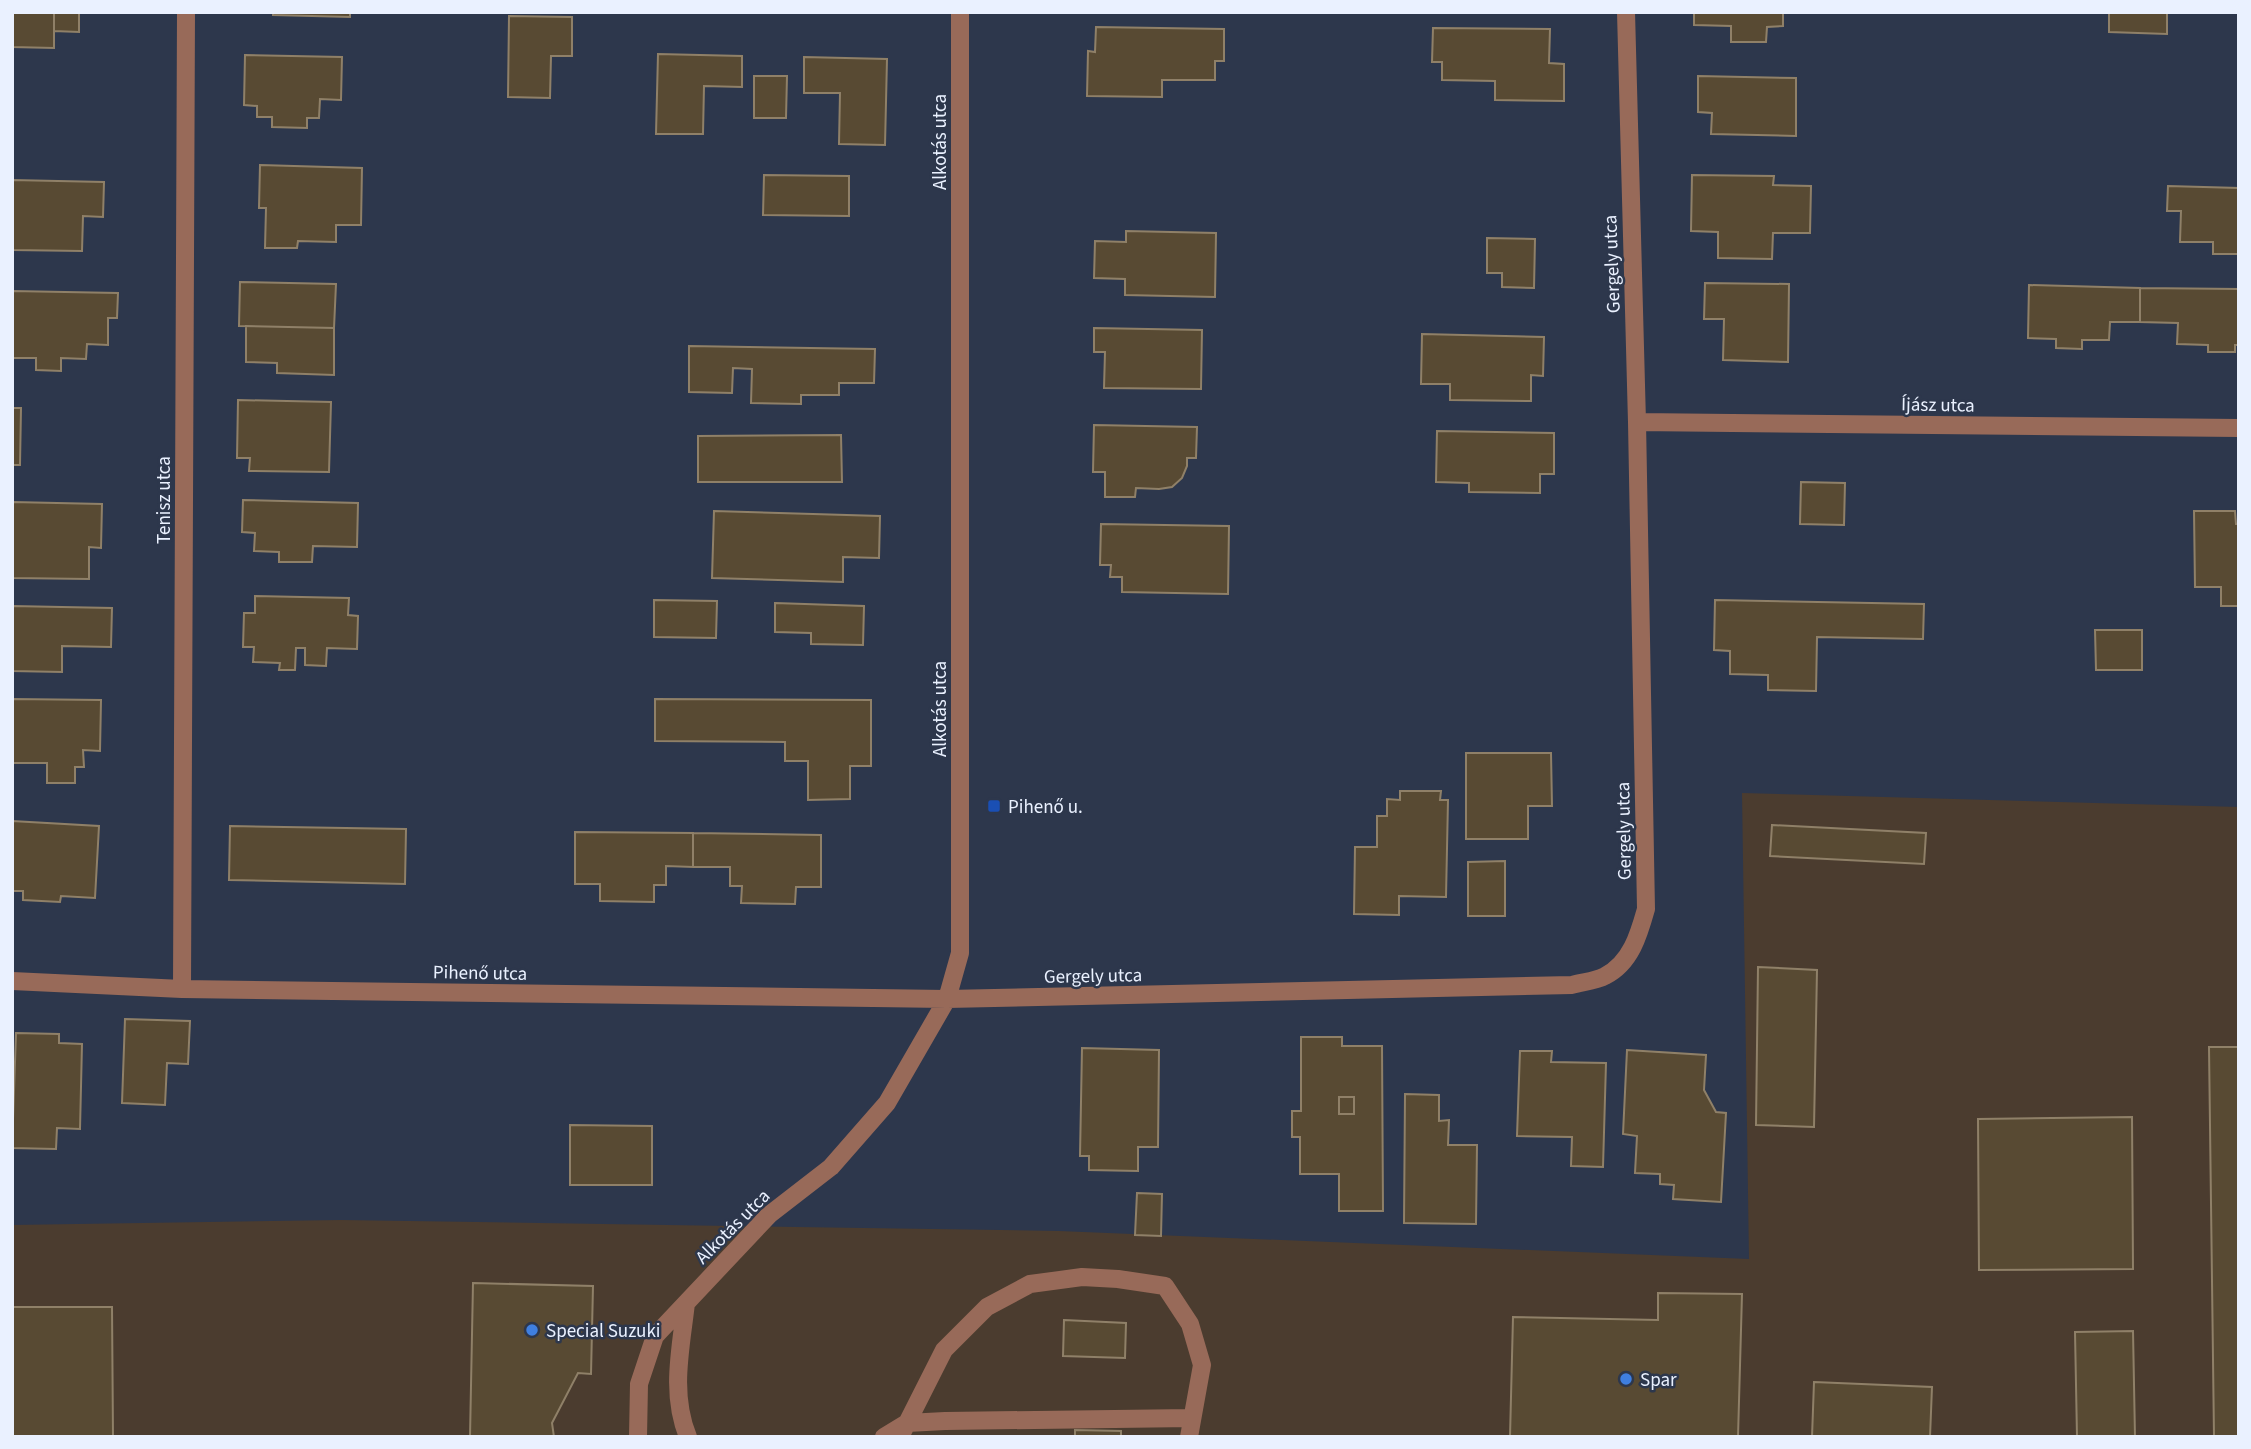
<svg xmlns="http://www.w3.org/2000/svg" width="2251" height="1449" viewBox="0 0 2251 1449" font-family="'Source Sans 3',sans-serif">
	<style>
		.commercial { fill: #4b3c2f }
		.building { fill: #584a33; stroke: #8f8068; stroke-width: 2; fill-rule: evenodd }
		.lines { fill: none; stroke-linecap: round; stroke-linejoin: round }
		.lane { stroke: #986a59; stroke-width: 18 }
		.street { stroke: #986a59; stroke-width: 18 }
		.transit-dot { fill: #1a4fb4; stroke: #2d374c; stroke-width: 2.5 }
		.shop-dot { fill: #3f7fe0; stroke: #2d374c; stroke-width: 2.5 }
		.labels { text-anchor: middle; stroke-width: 5; stroke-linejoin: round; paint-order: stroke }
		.street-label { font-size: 19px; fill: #eaf1ff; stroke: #2d374c }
		.poi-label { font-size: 19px; fill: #eaf1ff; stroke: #2d374c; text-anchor: start }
	</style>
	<rect width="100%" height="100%" fill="#2d374c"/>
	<path class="commercial" d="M1742,793L2239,807V1437H12V1225L341,1220L1059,1231L1749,1259Z"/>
	<path class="building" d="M12,12H54V48L12,47Z
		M54,12H79V32L54,31Z
		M273,12H350V17L273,15Z
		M1694,12H1783V26L1767,27L1766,42H1731V26L1694,25Z
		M2109,12H2167V34L2109,32Z
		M509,16L572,17V56H551L550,98L508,97Z
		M1096,27L1224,29V61H1215V80H1162V97L1087,96L1088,51L1095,52Z
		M1433,28L1550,29L1549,63L1564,64V101L1495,100V81L1442,80V62H1432Z
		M658,54L742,56V87L704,86L703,134H656Z
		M245,55L342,57L341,100L320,99L319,118H307V128L272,127V117H257V106L244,105Z
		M804,57L887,59L885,145L839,144L840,93H804Z
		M754,76H787L786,118H754Z
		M1698,76L1796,78V136L1711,134L1712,113L1698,112Z
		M260,165L362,168L361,225H336V242L298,241L297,248H265L266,208H259Z
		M764,175L849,176V216L763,215Z
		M1692,175L1774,176L1773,185L1811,186L1810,233H1773L1772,259L1718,258V232L1691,231Z
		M12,180L104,182L103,217L83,216L82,251L12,250Z
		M2168,186L2239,188V254H2213V242H2180L2181,211H2167Z
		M1126,231L1216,233L1215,297L1125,295V279L1094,278L1095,241L1126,242Z
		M1487,238L1535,239L1534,288L1502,287V273H1487Z
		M240,282L336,284L334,328L239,326Z
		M1705,283L1789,284L1788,362L1723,360L1724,319H1704Z
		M2029,285L2140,288V322H2110L2109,340H2082V349L2056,348V339L2028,338Z
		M2140,288L2239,289V345H2235V352H2208V345L2177,344L2178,323L2140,322Z
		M12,291L118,293L117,318H108V345L87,344L86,359L61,358V371L36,370V358H12Z
		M246,326L334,328V375L277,373V363L246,362Z
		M1094,328L1202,330L1201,389L1104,388L1105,352H1094Z
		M1422,334L1544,337L1543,376L1531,375V401L1450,400V384H1421Z
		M689,346L875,349L874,383H839V395H801V404L751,403L752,369L733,368L732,393L689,392Z
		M238,400L331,402L329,472L249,471L250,458H237Z
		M12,408H21L20,465H12Z
		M1094,425L1197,427L1196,458H1187V466L1182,478L1172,487L1159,489L1136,488L1135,497H1105V472H1093Z
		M1437,431L1554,433V474H1540V493L1469,492V483L1436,482Z
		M841,435L842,482H698V436Z
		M1801,482L1845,483L1844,525L1800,524Z
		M243,500L358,503L357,547L313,546L312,562H279V552L254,551L255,533L242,532Z
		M12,502L102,504L101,548L89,547V579L12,578Z
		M714,511L880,516L879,558L843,557V582L712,578Z
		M2194,511H2235L2236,524H2239V606H2221V587H2195Z
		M1101,524L1229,526L1228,594L1122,592V577H1110L1111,565H1100Z
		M255,596L349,598L348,615L358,616L357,649L327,648L326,666L305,665V648H296L295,670H279L280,663L253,662L254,647H243L244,613H255Z
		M654,600L717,601L716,638L654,637Z
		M1715,600L1924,604L1923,639L1817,637L1816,691L1768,690V675L1730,674V651L1714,650Z
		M775,603L864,606L863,645L811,644V633L775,632Z
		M12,606L112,608L111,647L62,646V672L12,671Z
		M2095,630H2142V670H2096Z
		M12,699L101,700L100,751L83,750L84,767H75V783H47V763H12Z
		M655,699L871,700V766H850V799L808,800V761H785V742L655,741Z
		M1466,753H1551L1552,806H1528V839H1466Z
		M1400,791H1441L1440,800H1448L1446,897L1399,896V915L1354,914L1355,847H1377V816H1387V799L1400,800Z
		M12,821L99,826L95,898L61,896L60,902L23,900V891H12Z
		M1772,825L1926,833L1924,864L1770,856Z
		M230,826L406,829L405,884L229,880Z
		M575,832L693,833V867L666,866V885H654V902L600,901V884H575Z
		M693,833L821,835V887H796L795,904L741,903L742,886H730V867H693Z
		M1505,861V916H1468V862Z
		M1758,967L1817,970L1814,1127L1756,1125Z
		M125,1019L190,1021L188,1064L167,1063L165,1105L122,1103Z
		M16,1033L59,1034V1043L82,1044L80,1129L57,1128L56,1149L12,1148Z
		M1301,1037H1342V1046H1382L1383,1211H1339V1174H1300V1137H1292V1111H1301ZM1339,1097H1354V1114H1339Z
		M2209,1047H2239V1437H2214Z
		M1082,1048L1159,1050L1158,1147H1138V1171L1089,1170V1156H1080Z
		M1627,1050L1706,1055L1704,1090L1716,1112L1726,1113L1721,1202L1673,1199L1674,1185L1660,1184V1174L1635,1173L1637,1136L1623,1134Z
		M1520,1051H1552L1551,1062L1606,1063L1603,1167L1571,1166L1572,1137L1517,1136Z
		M1405,1094L1439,1095V1121L1449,1120L1448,1145H1477L1476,1224L1404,1223Z
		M1339,1097H1354V1114H1339Z
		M2132,1117L2133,1269L1979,1270L1978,1119Z
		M570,1125L652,1126V1185H570Z
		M1137,1193L1162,1194L1161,1236L1135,1235Z
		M473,1283L593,1286L591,1374L578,1373L552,1423L554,1437H470Z
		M1658,1293L1742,1294L1738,1437H1510L1513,1317L1658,1320Z
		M12,1307H112L113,1437H12Z
		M1064,1320L1126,1323L1125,1358L1063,1356Z
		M2133,1331L2135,1437H2077L2075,1332Z
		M1814,1382L1932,1387L1930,1437H1812Z
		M1075,1430L1121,1431V1437H1075Z"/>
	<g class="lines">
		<path class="lane" d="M884,1437L907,1423L945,1421L1192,1418
			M900,1437L944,1350L987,1307L1030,1284L1082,1277L1118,1279L1165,1286L1190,1324L1202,1365L1189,1437"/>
		<path class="street" d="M1637,422L2239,428
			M12,981L182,989L947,999L1572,985C1582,982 1596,981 1605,976C1631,963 1639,934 1646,909L1637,422L1626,12
			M182,989L186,12
			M686,1303C681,1348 670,1393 688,1437
			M638,1437L639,1384L655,1336L769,1215L831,1167L887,1103L947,999L960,953V12"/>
	</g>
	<rect class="transit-dot" x="987" y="799" width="14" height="14" rx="3.5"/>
	<g class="shop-dot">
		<circle cx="532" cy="1330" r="7"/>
		<circle cx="1626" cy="1379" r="7"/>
	</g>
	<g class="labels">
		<g class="street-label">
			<text transform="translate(939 142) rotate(-90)" y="7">Alkotás utca</text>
			<text transform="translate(1611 264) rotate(-92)" y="7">Gergely utca</text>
			<text transform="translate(1938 404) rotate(1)" y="7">Íjász utca</text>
			<text transform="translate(163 500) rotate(-90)" y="7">Tenisz utca</text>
			<text transform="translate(939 709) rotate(-90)" y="7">Alkotás utca</text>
			<text transform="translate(1623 831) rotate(-91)" y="7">Gergely utca</text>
			<text transform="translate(480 972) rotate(1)" y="7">Pihenő utca</text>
			<text transform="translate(1093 975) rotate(-1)" y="7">Gergely utca</text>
			<text transform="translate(732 1226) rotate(-45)" y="7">Alkotás utca</text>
		</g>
		<g class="poi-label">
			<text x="1008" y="813">Pihenő u.</text>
			<text x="546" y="1337">Special Suzuki</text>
			<text x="1640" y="1386">Spar</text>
		</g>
	</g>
	<rect width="2251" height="1449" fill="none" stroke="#eaf1ff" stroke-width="28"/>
</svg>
